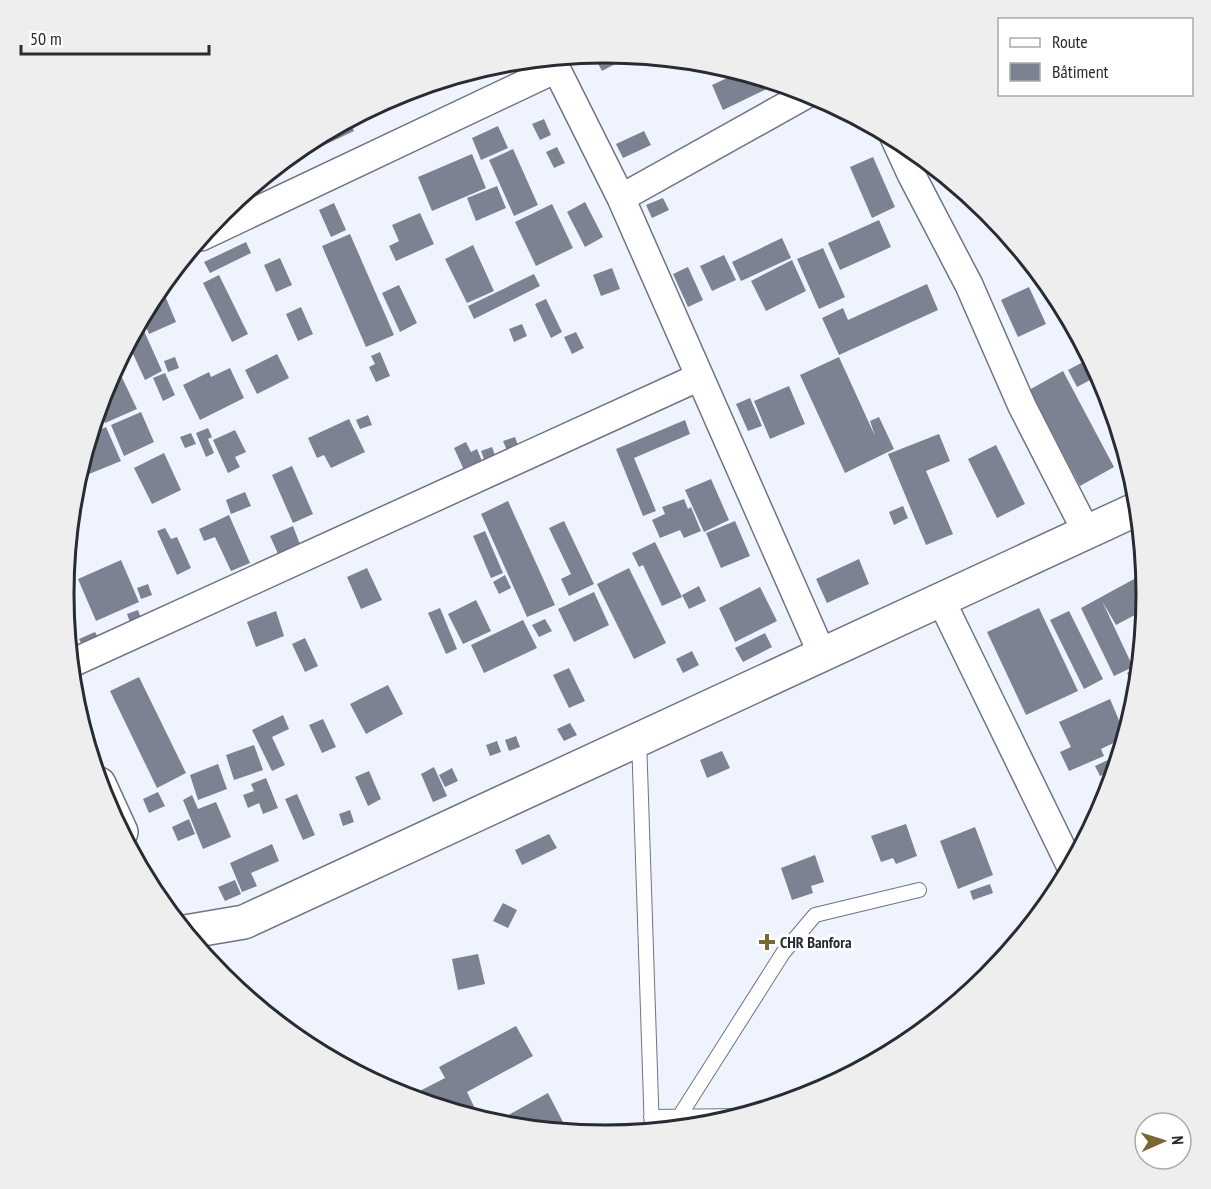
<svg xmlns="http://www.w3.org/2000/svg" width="1211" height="1189" viewBox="0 0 1211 1189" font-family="'PT Sans Narrow',sans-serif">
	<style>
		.building { fill: #7d8293 }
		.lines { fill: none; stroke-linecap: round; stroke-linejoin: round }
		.service-casing { stroke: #6f7485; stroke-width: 16 }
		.minor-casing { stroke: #6f7485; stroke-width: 30 }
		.secondary-casing { stroke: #6f7485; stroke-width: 36 }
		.service { stroke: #fff; stroke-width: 14 }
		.minor { stroke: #fff; stroke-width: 27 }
		.secondary { stroke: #fff; stroke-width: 33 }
		.poi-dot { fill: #7d6636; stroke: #fff; stroke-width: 2 }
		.labels { text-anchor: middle; stroke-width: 6; stroke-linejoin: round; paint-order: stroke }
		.poi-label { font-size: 16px; font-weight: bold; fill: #292b32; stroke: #fff; text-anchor: start }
		.rim { fill: none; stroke: #292b32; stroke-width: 3 }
	</style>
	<rect width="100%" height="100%" fill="#eff3fe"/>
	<path class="building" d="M606,53L618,54L632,55L602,71L593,54Z
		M740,72L779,83L723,110L712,85Z
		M371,108L374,114L359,121L357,116Z
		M544,119L551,135L540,140L532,124Z
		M349,120L354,131L316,149L312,140Z
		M498,126L508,148L481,160L472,138Z
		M644,131L651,145L623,158L616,144Z
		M557,147L565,163L554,168L546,152Z
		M513,149L538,205L514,216L489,160Z
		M472,154L486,188L432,211L418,177Z
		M873,157L895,207L872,218L850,167Z
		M497,186L506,208L476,221L467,198Z
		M663,198L669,210L652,218L646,205Z
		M585,202L603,237L585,247L567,212Z
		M334,203L346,230L331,237L319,210Z
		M552,204L573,248L536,266L515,222Z
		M420,213L434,244L396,261L389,246L399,241L392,225Z
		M879,220L891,247L840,270L828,243Z
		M350,234L394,335L366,347L322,246Z
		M782,238L791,258L741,281L732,262Z
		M246,242L251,253L210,273L204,262Z
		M473,245L494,291L467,303L445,259Z
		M823,248L845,297L819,309L797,259Z
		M724,255L736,280L712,291L700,266Z
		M280,258L292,285L276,292L264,265Z
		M792,260L806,291L766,311L751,281Z
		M688,267L703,300L688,307L673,274Z
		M612,268L620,289L601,296L593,275Z
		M534,274L540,286L474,319L468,306Z
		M219,275L248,334L232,342L203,283Z
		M927,284L938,310L839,355L822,318L843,308L848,320Z
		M399,285L417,323L400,332L382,293Z
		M161,286L176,322L149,334L142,317Z
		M1029,287L1046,324L1018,337L1001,300Z
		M546,299L562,332L551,338L535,304Z
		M301,307L313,334L298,341L286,314Z
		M140,322L162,371L145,380L128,343Z
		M522,324L527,336L514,342L509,329Z
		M576,332L584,348L572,354L564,337Z
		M380,352L390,376L376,382L369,367L375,364L371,356Z
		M277,354L289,378L257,394L245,370Z
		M175,357L179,368L168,372L164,361Z
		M839,357L875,436L870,421L879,417L894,449L845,473L800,375Z
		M1083,362L1092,379L1077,387L1068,370Z
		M116,365L137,409L105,423L98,408L105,387Z
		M230,368L244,398L200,420L183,385L209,372L211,377Z
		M1096,368L1106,387L1110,401L1095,369Z
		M1063,371L1114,467L1080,486L1029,390Z
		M165,373L175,395L163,401L153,378Z
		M789,386L805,424L770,439L754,401Z
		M750,398L762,426L748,431L736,404Z
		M141,412L154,442L124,456L111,425Z
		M368,415L372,425L360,429L356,420Z
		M349,419L365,452L331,468L324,455L317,458L308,438Z
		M685,420L690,434L634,458L656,511L643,516L616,449Z
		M106,427L121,461L89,474L83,459L91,434Z
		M208,428L212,437L208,439L214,453L206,457L196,433Z
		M235,430L246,452L235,457L240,467L228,473L213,440Z
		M191,433L196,444L185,448L180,437Z
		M939,434L950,461L926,471L953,534L926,545L888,454Z
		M515,437L519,448L508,453L503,441Z
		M466,442L471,452L477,449L482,461L464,470L454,448Z
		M1123,443L1129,464L1124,466L1115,446Z
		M996,445L1025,504L997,518L968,459Z
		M492,447L496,458L485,462L481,451Z
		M164,453L181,490L152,504L134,468Z
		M292,466L313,514L293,523L272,475Z
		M711,479L729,520L704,532L685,490Z
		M245,492L251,506L231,514L226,500Z
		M684,499L688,509L691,507L701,531L684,538L680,530L660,538L652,520L665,514L662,507Z
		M508,501L555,605L527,617L481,514Z
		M903,506L908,518L894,525L889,512Z
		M229,515L250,563L231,571L215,537L204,541L199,529Z
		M564,521L594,584L569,596L561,579L571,574L549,528Z
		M735,521L750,556L721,568L706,533Z
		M293,526L301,547L279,556L270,536Z
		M165,528L171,539L177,537L191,568L177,575L157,531Z
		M485,531L503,573L491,578L473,536Z
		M655,542L682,597L662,606L643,565L639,567L632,553Z
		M859,559L869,584L827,603L816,579Z
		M121,560L139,602L96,621L78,579Z
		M367,568L382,600L361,609L347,577Z
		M629,568L666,643L634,659L597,584Z
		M1145,573L1147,595L1146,609L1116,625L1102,601L1133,667L1114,676L1081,608Z
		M505,575L511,588L499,594L493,582Z
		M148,584L152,595L141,599L137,588Z
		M699,586L706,601L689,609L682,595Z
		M760,587L777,621L735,642L719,608Z
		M594,592L609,625L574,642L558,609Z
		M476,600L491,631L463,644L448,614Z
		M440,608L457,649L446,654L428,613Z
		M1039,608L1078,691L1026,715L987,632Z
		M138,610L142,621L131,625L127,614Z
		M276,611L284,636L256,647L247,622Z
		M1069,611L1103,679L1084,689L1050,620Z
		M545,619L552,631L539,637L532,625Z
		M523,620L537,648L484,673L471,645Z
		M95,632L103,647L87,655L79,639Z
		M765,633L772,647L743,662L735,648Z
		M305,638L318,666L305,672L292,644Z
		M692,651L699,665L683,673L676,659Z
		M1140,666L1138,694L1127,673Z
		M569,668L585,701L569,708L553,675Z
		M139,677L186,773L157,788L110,691Z
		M388,685L403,714L366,734L350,704Z
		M1110,699L1126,737L1101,749L1104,756L1069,771L1060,752L1071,747L1059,722Z
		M283,715L289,729L272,737L285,765L272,771L252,730Z
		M323,719L336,747L322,753L309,725Z
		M570,723L577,735L564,741L557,729Z
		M516,736L520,747L509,751L505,740Z
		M497,741L501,752L490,756L486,745Z
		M254,745L263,770L234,780L226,755Z
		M722,751L730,768L707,778L700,760Z
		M1121,754L1112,782L1108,773L1100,776L1095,766Z
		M218,764L227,789L198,800L190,775Z
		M434,767L447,796L433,802L421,774Z
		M452,768L458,781L445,787L439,775Z
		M369,771L381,799L368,806L355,777Z
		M266,778L278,808L263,814L259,803L248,808L243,795L254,791L251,784Z
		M158,792L165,806L149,813L143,799Z
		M297,794L315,835L303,840L285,799Z
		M192,795L198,809L216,802L231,837L203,849L183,800Z
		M350,810L354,822L343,826L339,814Z
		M189,819L195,834L178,841L172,827Z
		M906,824L917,856L896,864L893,858L881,862L871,836Z
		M975,827L993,875L958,889L940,841Z
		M549,834L557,848L522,865L515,850Z
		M272,844L279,861L251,873L257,886L242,892L230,863Z
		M815,855L824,882L811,886L813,893L792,900L781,868Z
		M235,880L241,894L225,901L218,887Z
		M990,884L993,893L973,900L970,891Z
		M503,903L517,910L508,928L493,921Z
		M478,954L485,984L458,990L452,959Z
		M516,1026L533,1056L467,1092L481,1121L406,1098L445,1078L439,1067Z
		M548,1093L564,1124L551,1131L492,1124Z"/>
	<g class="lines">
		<g class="service-casing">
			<path id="service" d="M639,738L652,1132
				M651,1117L744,1116
				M679,1117L783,953L815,915L919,890"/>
		</g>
		<g class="minor-casing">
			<path id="minor" d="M551,58L621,198L822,654
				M894,137L911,174L969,285L1022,406L1087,533
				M621,198L809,93
				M201,237L556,69
				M940,598L1071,867
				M70,664L699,377"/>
		</g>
		<g class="secondary-casing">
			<path id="secondary" d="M99,784L121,832
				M185,932L244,922L1139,508"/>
		</g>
		<use href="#service" class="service"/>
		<use href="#minor" class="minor"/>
		<use href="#secondary" class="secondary"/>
	</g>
	<path class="poi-dot" d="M764 933h6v6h6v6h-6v6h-6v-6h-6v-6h6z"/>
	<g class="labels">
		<g class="poi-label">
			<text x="780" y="948">CHR Banfora</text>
		</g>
	</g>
	<path d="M0 0H1211V1189H0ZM74 594a531 531 0 1 1 1062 0a531 531 0 1 1-1062 0Z" fill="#eeeeef" fill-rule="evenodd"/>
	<path class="rim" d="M74 594a531 531 0 1 1 1062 0a531 531 0 1 1-1062 0Z"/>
	<rect x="998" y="18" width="195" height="78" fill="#ffffff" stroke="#a9aaad" stroke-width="1.5"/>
	<rect x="1010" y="38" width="30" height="9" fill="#ffffff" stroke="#a9aaad" stroke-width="1.5"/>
	<text x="1052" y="48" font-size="18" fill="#292b32">Route</text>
	<rect x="1010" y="63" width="30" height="18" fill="#7d8293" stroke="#a9aaad" stroke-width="1.5"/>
	<text x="1052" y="78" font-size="18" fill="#292b32">Bâtiment</text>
	<g transform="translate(1163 1141) rotate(87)"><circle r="28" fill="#ffffff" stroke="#a9aaad" stroke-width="1.5"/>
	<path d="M0-4.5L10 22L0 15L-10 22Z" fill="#7d6636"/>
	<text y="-9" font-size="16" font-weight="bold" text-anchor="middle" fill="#292b32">N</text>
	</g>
	<path d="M21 45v9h188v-9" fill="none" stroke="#292b32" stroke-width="3"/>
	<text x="30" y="45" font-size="18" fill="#292b32" stroke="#ffffff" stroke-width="4.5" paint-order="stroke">50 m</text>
</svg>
